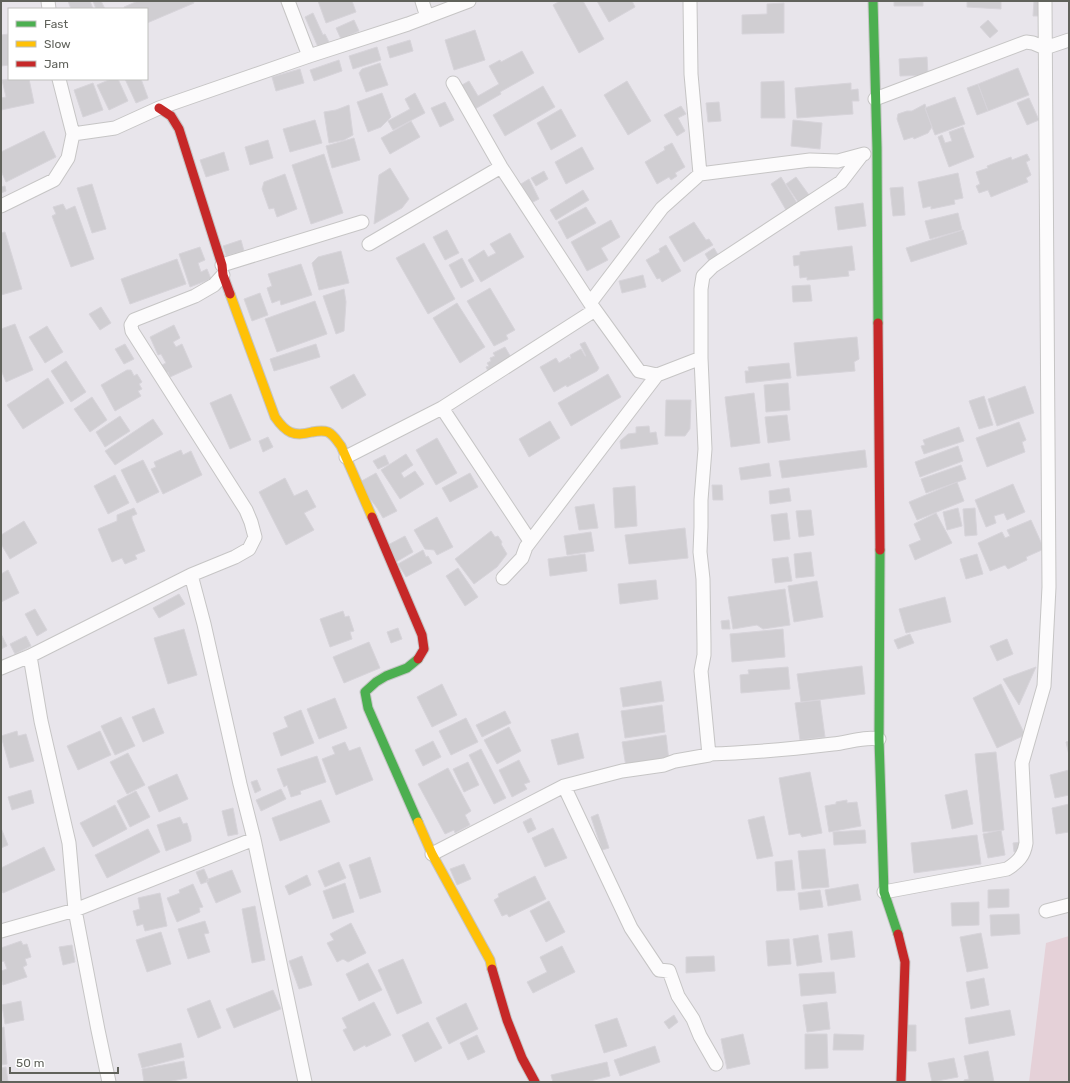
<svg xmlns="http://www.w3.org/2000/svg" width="1070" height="1083" viewBox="0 0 1070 1083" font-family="Rubik,sans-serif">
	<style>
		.green { fill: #e5d1d8 }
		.building { fill: #d0ced2; stroke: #d7d4da }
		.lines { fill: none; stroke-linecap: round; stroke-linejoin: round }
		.street-casing { stroke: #c6c5c5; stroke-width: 15 }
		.fast-casing { stroke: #c5c5c5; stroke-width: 11 }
		.slow-casing { stroke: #c5c5c5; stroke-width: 11 }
		.jam-casing { stroke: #c5c5c5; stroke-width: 11 }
		.street { stroke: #fcfbfc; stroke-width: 13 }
		.fast { stroke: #4caf50; stroke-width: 9 }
		.slow { stroke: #ffc107; stroke-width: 9 }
		.jam { stroke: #c62828; stroke-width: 9 }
	</style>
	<rect width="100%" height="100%" fill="#e8e5eb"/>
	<path class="green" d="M1069,936V1082H1029L1046,943Z"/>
	<path class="building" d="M68,1H90L93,9H71Z
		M93,1H101L105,9H96Z
		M138,1H193L194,3L147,23V9H125L124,7Z
		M318,1H352L356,12L326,23Z
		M560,1H583L604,39L579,53L553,5Z
		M597,1H632L635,7L609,22Z
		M894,1H923V6H894Z
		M967,1H1001V9L967,7Z
		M1034,1H1042L1041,16H1033Z
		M784,3V33L742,34V15L767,14V4Z
		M313,13L323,35L325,34L329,42L318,47L305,17Z
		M354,20L359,31L341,39L336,28Z
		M988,20L998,31L990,38L980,27Z
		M475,30L485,60L454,70L445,40Z
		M9,34V65L1,66V35Z
		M410,40L413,51L390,58L387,47Z
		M377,47L381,60L353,69L349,56Z
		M522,51L534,73L500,92L501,94L475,109L462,85L469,81L478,96L499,84L489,66L500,60L501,62Z
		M927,57L928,75L900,76L899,59Z
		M339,60L342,71L314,81L310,70Z
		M380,63L388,85L366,92L359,73L362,69Z
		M1018,68L1029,95L988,111L978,84Z
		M300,69L304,83L276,91L272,77Z
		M10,79H29L34,103L1,110V98L6,97L2,80Z
		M111,79H118L128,101L109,110L97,85Z
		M125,79H141L148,98L136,103Z
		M627,81L651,121L628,135L604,95Z
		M784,81L785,118H761V82Z
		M93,83L103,110L83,117L74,90Z
		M851,83V90L858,89L859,101H852L853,114L797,118L795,88Z
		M978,84L988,111L977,115L967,88Z
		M543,86L555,107L505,136L493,115Z
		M382,93L391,117L381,127L368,132L357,102Z
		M415,93L425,113L393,130L388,121L410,109L405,99Z
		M955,97L965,124L935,135L925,108Z
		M1029,98L1039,120L1027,125L1017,103Z
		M445,102L454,120L440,127L431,108Z
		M719,102L721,121L708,122L706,103Z
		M925,104L926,107L925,108L932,127L928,133L914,139L913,137L904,140L897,119L898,114L907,111H912Z
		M349,105L353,135L344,140L329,143L324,112L336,110Z
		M681,106L686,114L678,118L685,131L677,136L664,115Z
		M561,109L576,136L551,150L537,123Z
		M315,120L322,143L290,152L283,129Z
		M793,120L822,123L820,149L791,146Z
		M411,121L420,137L390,154L381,138Z
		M963,127L974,157L949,167L938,137L942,135L945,143L952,141L949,132Z
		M44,131L56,157L6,182L1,171V152Z
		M354,138L360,160L332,168L326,146Z
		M268,140L273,158L250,165L245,147Z
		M672,143L685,167L675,173L677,176L671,180L669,177L657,184L645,162L665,150L664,147Z
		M582,147L594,169L566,184L555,162Z
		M224,152L229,170L206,177L200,160Z
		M324,154L343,213L311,224L292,165Z
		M1027,154L1030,160L1026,162L1031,175L1026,178L1028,182L991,197L988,190L979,193L976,186L980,184L976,172L988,168L987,166L1011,157L1012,160Z
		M390,168L409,199L402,208L374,224L379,175Z
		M544,171L548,179L536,186L531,178Z
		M958,173L963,198L954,200L955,204L931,209V206L923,208L918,182Z
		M285,174L297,209L277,217L274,208L269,209L262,189L264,182Z
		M781,177L797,203L786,210L771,184Z
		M796,177L809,195L798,202L786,184Z
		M529,179L539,199L531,203L521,184Z
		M92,184L106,229L92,233L77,188Z
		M5,186L6,191L1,193V187Z
		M903,187L905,215L893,216L890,188Z
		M583,190L589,200L556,220L550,210Z
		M863,203L866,226L838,230L835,207Z
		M63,204L66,210L75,206L94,259L71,267L52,216L56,214L53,207Z
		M586,207L596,223L567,239L558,222Z
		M958,213L962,230L930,239L925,221Z
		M611,220L620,237L601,248L608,260L587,271L571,242Z
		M694,222L706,240L709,239L713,245L684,262L669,237Z
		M447,230L459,253L445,260L433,237Z
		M963,230L967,244L911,262L906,248Z
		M5,232L22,289L1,295V233Z
		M510,233L524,257L481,282L468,260L484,250L488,257L496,253L490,244Z
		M241,240L244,251L226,256L223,246Z
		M424,243L455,299L428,314L396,258Z
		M666,245L681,271L662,282L660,278L657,279L646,260L660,252L659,249Z
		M852,246L855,270L848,271L849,276L807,280V277L800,278L799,265L794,266L793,256L800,255V252Z
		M200,247L205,260L198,263L201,272L207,269L211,279L190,287L179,254Z
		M714,248L720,258L711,264L705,254Z
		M341,251L349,283L319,290L312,263L318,257Z
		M462,258L474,281L461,288L449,265Z
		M177,259L186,284L130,304L121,279Z
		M301,264L312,295L281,305L280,300L272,303L267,288L272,286L268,274Z
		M643,275L646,287L622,293L619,281Z
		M810,285L812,301L793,302L792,286Z
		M490,288L515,330L506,335L508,339L494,346L467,301Z
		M344,289L346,302L344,331L336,334L323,296Z
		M260,293L268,315L252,321L244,299Z
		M315,301L327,334L277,352L265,319Z
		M457,303L485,347L460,363L433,318Z
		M101,307L111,323L100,330L89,314Z
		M15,324L33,370L6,382L1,370V329Z
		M174,325L180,338L173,342L176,347L182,344L192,367L170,377L168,372L166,373L162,365L166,363L161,354L158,355L150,337Z
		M47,326L63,352L45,363L29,337Z
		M857,337L859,359L854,362L855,371L797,376L794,343Z
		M585,342L599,368L597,371L567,387L566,385L554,392L540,367L556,358L559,363L569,357L570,359L571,358L570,355L581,349L585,356H586L580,344Z
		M125,344L134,359L124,364L115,349Z
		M316,344L320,357L274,371L270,359Z
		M505,347L512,359L488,371L486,367L489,366L487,363L491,361L490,358L495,356L493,353Z
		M66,361L86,392L71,402L51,371Z
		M789,363L791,378L746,383L745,371H749L748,367Z
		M127,370H131L134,376L137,374L142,382L139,384L142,389L138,391L141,396L115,411L101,385Z
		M354,374L366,395L342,409L330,387Z
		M608,374L621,397L571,426L558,403Z
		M48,378L64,403L23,429L7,405Z
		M788,383L790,410L766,412L764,385Z
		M1025,386L1034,413L997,426L988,399Z
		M754,393L760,443L731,447L725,397Z
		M231,394L251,440L230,449L210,403Z
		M984,396L993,425L979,429L969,401Z
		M92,397L107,420L90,432L74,409Z
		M666,400H691L690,429L685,436H665Z
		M787,415L790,440L768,443L765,417Z
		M120,416L130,431L105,447L96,432Z
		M153,419L163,434L115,465L105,451Z
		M550,421L560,438L529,457L519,439Z
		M1019,422L1026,440L1022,442L1025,452L987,467L976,438Z
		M649,426L650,433L656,432L658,444L621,449L620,441L628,434L636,433V427Z
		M959,427L964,441L924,454L921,446L925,445L923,440Z
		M268,437L273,447L263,452L259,441Z
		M437,438L457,473L436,485L416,450Z
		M958,446L963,461L920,477L915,462Z
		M181,450L183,455L191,451L202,475L163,494L151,469L156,467L154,462Z
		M865,450L867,467L782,478L779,461Z
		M406,454L413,465L401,473L404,478L415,471L424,484L400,499L381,470Z
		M385,455L389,464L378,469L373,461Z
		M143,460L159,492L137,503L121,470Z
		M769,463L771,476L741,480L739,468Z
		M961,465L966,479L926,493L921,479Z
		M376,473L397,511L383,518L377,508L358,483Z
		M470,473L478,487L450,502L442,488Z
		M115,475L129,503L108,514L94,486Z
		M285,478L294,496L307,490L316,507L304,513L314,530L286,545L259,492Z
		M957,482L964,501L917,520L909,502Z
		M1013,484L1025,512L1007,520L1004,513L994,516L996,523L986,527L975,500Z
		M712,485H722L723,500H713Z
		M635,486L637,526L615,528L613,488Z
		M789,488L791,501L770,504L769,491Z
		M594,504L598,528L579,530L575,507Z
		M134,508L137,514L132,516V519L145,551L135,555L137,559L125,564L122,558L112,562L98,529L117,521V515Z
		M958,508L962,526L947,530L943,512Z
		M975,508L977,535L965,536L963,509Z
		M811,510L814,535L799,537L796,511Z
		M787,513L790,539L774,541L771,515Z
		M936,513L952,543L915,560L909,545L921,540L914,524Z
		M437,517L453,547L437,555L434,550L425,549L414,530Z
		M1031,520L1044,549L1026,557L1027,560L1008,569L1005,565L990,571L978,543L1002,532L1005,538L1010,536L1007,530Z
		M24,521L37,543L10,559L1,544V535Z
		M685,528L688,558L629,564L625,535Z
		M491,531L495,537L498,536L502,542L501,544L507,554L497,567L474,584L455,559Z
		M591,532L594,551L567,555L564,536Z
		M405,536L413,552L396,562L386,546Z
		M423,550L426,557L428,556L432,563L406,577L398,564Z
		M811,552L814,576L796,578L794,554Z
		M585,554L587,571L550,576L548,559Z
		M977,554L983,574L966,579L960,559Z
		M788,557L792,581L775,583L772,559Z
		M458,568L478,597L465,606L446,576Z
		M8,570L19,593L1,602V574Z
		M656,580L658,599L620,604L618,584Z
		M817,581L823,617L794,622L788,586Z
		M785,589L790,625L763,629L757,625L733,629L728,597Z
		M179,594L185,604L159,618L153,608Z
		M945,597L951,622L906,633L899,609Z
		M35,609L47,630L37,636L25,614Z
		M343,611L345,617L349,616L354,631L350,632L352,639L330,647L320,619Z
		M729,620L730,629H722L721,621Z
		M398,628L402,639L391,643L387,632Z
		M184,629L197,675L168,684L154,638Z
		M783,629L785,657L732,662L730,634Z
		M1,634L7,646L1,649Z
		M910,634L914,643L898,649L894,640Z
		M26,636L31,646L15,654L10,644Z
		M1007,639L1013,654L997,661L990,646Z
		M369,642L380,668L344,683L333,657Z
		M862,666L865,694L801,702L797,674Z
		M788,667L790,689L741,693L740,675L749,674L748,670Z
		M1036,667L1019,705L1003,679Z
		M661,681L664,701L623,707L620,688Z
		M442,684L457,715L432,727L417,697Z
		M1001,684L1025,735L997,748L973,698Z
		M335,698L347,728L319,739L307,709Z
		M820,700L825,737L800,740L795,703Z
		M662,705L665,732L625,738L621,711Z
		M154,708L164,733L143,742L132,717Z
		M301,710L314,743L281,756L273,733L288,727L284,717Z
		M505,711L511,723L482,737L476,725Z
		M121,717L135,746L115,755L101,726Z
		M466,718L478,742L451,755L439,731Z
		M509,727L521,751L497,764L484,740Z
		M17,731L18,736L26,734L34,761L10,768L1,736Z
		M100,731L111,755L78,770L67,746Z
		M578,733L584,758L558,765L551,740Z
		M666,735L669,761L626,767L622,742Z
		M433,741L441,757L423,766L415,750Z
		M1069,741V755L1066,742Z
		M345,742L349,751L360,747L373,780L336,795L322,759L335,754L332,747Z
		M481,749L506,798L494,804L469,755Z
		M996,752L1004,830L983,832L975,754Z
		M128,753L145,785L127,794L110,762Z
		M317,756L326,782L300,791L301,794L291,797L287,785L284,787L277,769Z
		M519,760L530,782L524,784L527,789L512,797L499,770Z
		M468,762L479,785L464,792L453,769Z
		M448,768L471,811L465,815L470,825L455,833L454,830L445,834L418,784Z
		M1069,770V795L1055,798L1050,775Z
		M810,772L822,833L802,837L800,833L789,835L779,778Z
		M177,774L188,799L159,812L148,787Z
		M257,780L261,790L255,793L251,782Z
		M281,789L286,799L261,811L256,800Z
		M31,790L34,803L12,810L8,797Z
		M967,790L973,824L952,829L945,795Z
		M136,791L150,817L130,827L117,801Z
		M321,800L330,822L280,841L272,818Z
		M847,800V803L857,802L861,826L829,832L825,806L836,804V802Z
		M1069,804V832L1056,834L1052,808Z
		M115,805L127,829L93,847L80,823Z
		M233,808L238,834L228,836L222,811Z
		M598,814L609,848L602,850L591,817Z
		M764,816L773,856L757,859L748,820Z
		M180,817L183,824L187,823L191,836V841L166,851L157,825Z
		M531,818L536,829L528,833L523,822Z
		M1,828L8,845L1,848Z
		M553,828L567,858L545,867L532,838Z
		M148,829L160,852L107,878L95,855Z
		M865,830L866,843L834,845L833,832Z
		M1001,830L1005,855L988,858L983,834Z
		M977,835L981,864L914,873L911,843Z
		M1021,842V852H1014L1013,843Z
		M44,847L55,870L3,893L1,889V868Z
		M825,849L829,887L802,889L798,851Z
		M370,857L381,892L360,899L349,865Z
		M792,860L795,890L777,891L775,862Z
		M339,862L346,878L325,887L318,871Z
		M464,864L471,879L457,885L450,869Z
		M204,869L209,881L201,884L196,872Z
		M232,870L241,892L216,903L206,880Z
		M307,875L311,885L289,895L285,886Z
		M535,876L546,899L509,917L507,914L502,916L494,900L499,897L498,894Z
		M345,883L354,912L333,919L323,891Z
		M193,884L203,907L199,908L200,912L177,922L167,898L180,893L179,890Z
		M858,884L861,900L828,906L825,890Z
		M1009,889V907L988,908V890Z
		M820,890L823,907L800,910L798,893Z
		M160,893L167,926L145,931L143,924L137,926L133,911L140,909L138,898Z
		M549,901L565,932L546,942L530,911Z
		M979,902V925L952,926L951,903Z
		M255,906L265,960L252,963L242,909Z
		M1019,914L1020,934L991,936L990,915Z
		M205,921L209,933L204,934L210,952L188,959L178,929Z
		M351,923L366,953L348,962L343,959L337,962L327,943L334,940L330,934Z
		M852,931L855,957L831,960L828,934Z
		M161,932L171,964L147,972L136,940Z
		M981,933L988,968L967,972L960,937Z
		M818,935L822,962L797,966L793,939Z
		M789,939L791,964L768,966L766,941Z
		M21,941L23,945L27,944L31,957L25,959L27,965L23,967L27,977L3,985L1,978V971L7,969L4,961L1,962V948Z
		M72,945L75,962L63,965L59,947Z
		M562,946L575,972L533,993L527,982L547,972L540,957Z
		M302,956L312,985L299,989L289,961Z
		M714,956L715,971L686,973V957Z
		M403,959L422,1003L397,1014L378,970Z
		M368,963L382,990L359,1001L346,974Z
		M834,972L836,993L801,996L799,974Z
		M984,978L989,1005L971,1009L966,982Z
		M273,990L281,1009L234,1028L226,1009Z
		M210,1000L221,1028L198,1038L187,1009Z
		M21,1001L24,1020L5,1024L2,1005Z
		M374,1002L391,1035L366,1047L365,1045L354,1051L343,1030L347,1028L342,1018Z
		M827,1002L830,1029L807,1032L803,1005Z
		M466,1003L478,1029L449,1044L436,1018Z
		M1010,1010L1015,1035L969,1044L965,1018Z
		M674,1015L678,1022L669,1029L664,1022Z
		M617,1018L627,1046L604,1053L595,1025Z
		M428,1022L442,1048L415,1062L402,1035Z
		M904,1025H916V1051H904Z
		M4,1027L7,1064L1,1065V1028Z
		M743,1034L750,1064L727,1069L721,1039Z
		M805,1034H827L828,1068L805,1069Z
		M834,1034L864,1035L863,1050H833Z
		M477,1035L485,1052L468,1060L460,1043Z
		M181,1043L184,1057L142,1068L138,1054Z
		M655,1046L660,1062L620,1076L614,1060Z
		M988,1051L994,1082H964V1080L969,1079L964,1056Z
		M954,1058L958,1077L932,1082L928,1063Z
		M184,1061L187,1078L167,1082H144L142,1069Z
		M607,1062L610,1076L586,1082H553L551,1075Z
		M6,1067L8,1082H1V1068Z"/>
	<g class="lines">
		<g class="street-casing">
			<path id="street" d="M48,1L49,9
				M288,1L309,56
				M422,1L427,17
				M690,1L691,74L700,174
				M453,83L501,167L590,303L639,371L657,375
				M875,99L1026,42L1033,43L1045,48L1069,40
				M73,134L115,128L159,108L309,56L408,24L469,1
				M1,206L54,180L68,158L73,134L59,79
				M369,244L501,167
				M222,265L362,222
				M590,303L662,208L700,174L810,160L838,161L864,154
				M442,408L530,541
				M346,457L442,408L595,310
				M191,575L204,624L240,784L254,839L305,1082
				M503,578L522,558L526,547L657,375L701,358
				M30,656L41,721L69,843L75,910L98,1030L109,1082
				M1,668L30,656L191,575L235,557L249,549L255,537L251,522L246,510L132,331L131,325L134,320L195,296L214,285L223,275
				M709,755L701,671L704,655V644L703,579L700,552L701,527V500L705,449L701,358V289L703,276L713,266L841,182L861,156
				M564,786L631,928L659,970L669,971L678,996L693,1019L700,1036L716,1064
				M432,854L564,786L622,771L664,765L675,761L709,755V754C750,753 791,749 833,744C847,743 864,736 879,739
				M884,892L1007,869C1018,862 1024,856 1026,843L1022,763L1044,686L1049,587L1045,1
				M1046,911L1069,905
				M1,931L75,910L254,839"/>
		</g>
		<g class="fast-casing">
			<path id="fast" d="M873,1L877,148L878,323
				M880,550L879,739L884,892L898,934
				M418,659L407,668L386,676L376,682L365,692L368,708L418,822"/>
		</g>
		<g class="slow-casing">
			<path id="slow" d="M230,294L275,417C286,433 294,437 312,432C317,431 323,430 328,432C334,435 337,441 341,446L372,517
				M418,822L432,854L490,960L492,969"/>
		</g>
		<g class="jam-casing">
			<path id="jam" d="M159,108L171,116L179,129L222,265L223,275L230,294
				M878,323L880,550
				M372,517L422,635L424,649L418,659
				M898,934L905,962L901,1082
				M492,969L507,1020L522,1058L535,1082"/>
		</g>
		<use href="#street" class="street"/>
		<use href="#fast" class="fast"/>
		<use href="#slow" class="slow"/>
		<use href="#jam" class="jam"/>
	</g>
	<rect width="1070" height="1083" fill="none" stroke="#60625b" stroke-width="4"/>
	<rect x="8" y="8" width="140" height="72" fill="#ffffff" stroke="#bfc0bd"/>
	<rect x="16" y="21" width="20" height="6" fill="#4caf50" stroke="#bfc0bd"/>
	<text x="44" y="28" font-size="12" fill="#60625b">Fast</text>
	<rect x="16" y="41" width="20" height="6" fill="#ffc107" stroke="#bfc0bd"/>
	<text x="44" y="48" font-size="12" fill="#60625b">Slow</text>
	<rect x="16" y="61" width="20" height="6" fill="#c62828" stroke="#bfc0bd"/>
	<text x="44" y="68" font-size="12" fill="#60625b">Jam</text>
	<path d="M10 1067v6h108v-6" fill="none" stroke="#60625b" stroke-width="2"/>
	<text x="16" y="1067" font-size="12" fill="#60625b" stroke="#ffffff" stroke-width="3" paint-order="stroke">50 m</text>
</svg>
